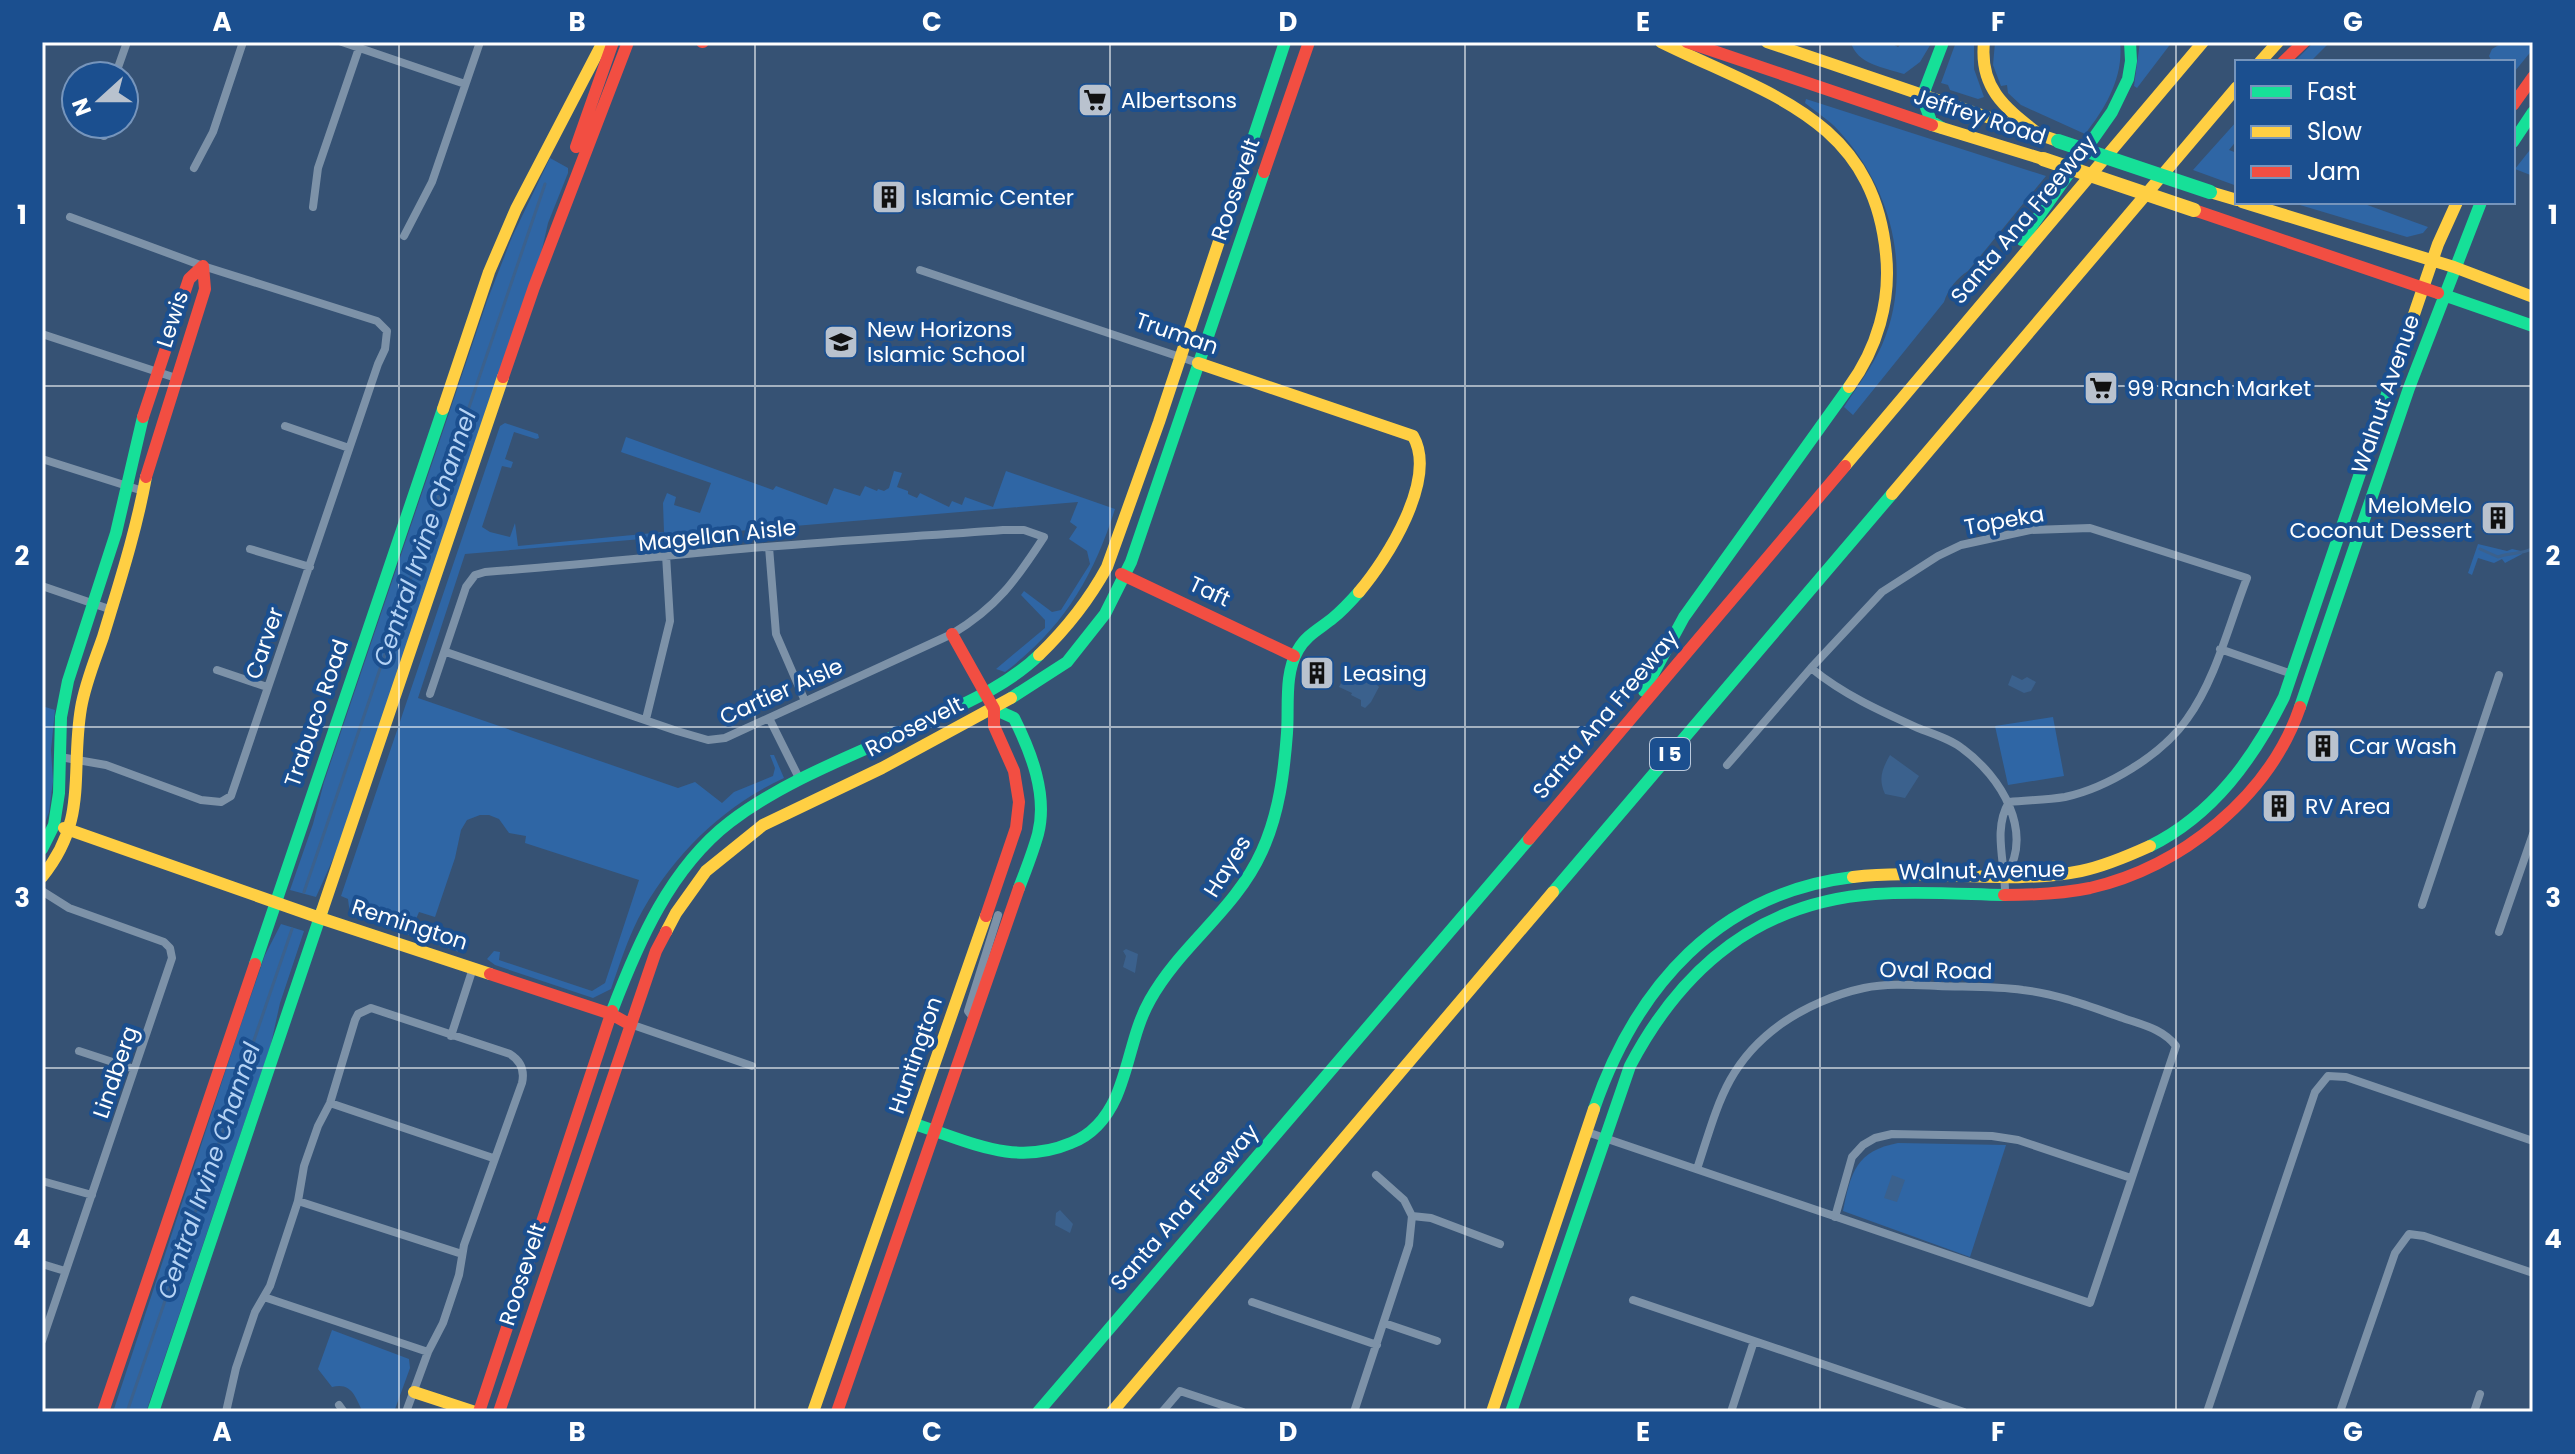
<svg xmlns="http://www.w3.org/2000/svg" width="2575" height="1454" viewBox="0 0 2575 1454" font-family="Poppins,sans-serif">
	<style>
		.green { fill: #2f66a5 }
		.water { fill: #3b618d }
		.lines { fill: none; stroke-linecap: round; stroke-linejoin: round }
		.stream { stroke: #3b618d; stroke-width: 3 }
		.street { stroke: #7d92a8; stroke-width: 8 }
		.fast { stroke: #16e098; stroke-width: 12 }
		.slow { stroke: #ffcf43; stroke-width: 12 }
		.jam { stroke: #f24e42; stroke-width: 12 }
		.fast-bridge { stroke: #16e098; stroke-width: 14 }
		.slow-bridge { stroke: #ffcf43; stroke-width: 14 }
		.grid { fill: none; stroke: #fff; stroke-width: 2; stroke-opacity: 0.55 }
		.labels { text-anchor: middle; stroke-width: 8; stroke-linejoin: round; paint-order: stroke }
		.shield { fill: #1b4f8f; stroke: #bbcadd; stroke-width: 2 }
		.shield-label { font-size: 20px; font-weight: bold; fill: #fff }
		.poi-label { font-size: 22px; fill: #fff; stroke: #1b4f8f; text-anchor: start }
		.street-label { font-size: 22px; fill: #fff; stroke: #1b4f8f }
		.water-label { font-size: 24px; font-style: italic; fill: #b5d3f5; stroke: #1b4f8f }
		.neatline { fill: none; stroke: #fff; stroke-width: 3 }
		.grid-label { font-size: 26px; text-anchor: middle; font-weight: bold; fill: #fff }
	</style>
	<rect width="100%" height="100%" fill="#365274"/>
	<path class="green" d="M1851,42H1889L1898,47L1903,42H1932L1920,62L1904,74C1885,68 1856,64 1851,42Z
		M1956,42H1974V69L1984,97L1978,99L1950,90L1948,85L1941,83Z
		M1995,42H2120C2124,76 2106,108 2085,134L2021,105L2008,93L2007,85L2001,86L1993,65Z
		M2140,42H2172L2137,88L2134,86Z
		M2314,42H2330L2310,62H2294Z
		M2504,42H2533V49L2515,71L2513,72V62H2492L2489,56L2492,49Z
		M1806,99L2046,176L1968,271C1957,278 1948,289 1944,302L1853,415L1844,407C1857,387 1872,367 1882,345C1914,271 1891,187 1838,130C1829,120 1816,112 1805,103Z
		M2237,121V140L2229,150L2237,153V186L2193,170Z
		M2533,146V176L2515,169Z
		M550,158L568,168V173L548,223L541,254L337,850L316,897L290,890L313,824L324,782L487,301L512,237Z
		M2290,202H2359L2428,227L2423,233L2407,237Z
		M505,423L538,434L539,438L536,439L514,432L505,459L513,462L511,468L502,466L482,527L490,532L510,537L515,523L518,546L664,532L663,503L667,493L676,497L674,505L700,513L711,483L621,452L626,437L773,490L776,486L827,505L834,488L860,496L865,486L877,491L878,489L884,491L889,488L894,471L902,473L897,487L908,491V494L917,498L920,493L949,507L952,501L962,505L965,497L993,507L1006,471L1115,509C1093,578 1063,628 1005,672L996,669L1045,628V620L1021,595L1024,591L1052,612L1061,610L1090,564L1087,551L1069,539L1077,527L1070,522L1078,502L465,554L418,698L678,788L695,782L722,803L734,792L773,776L775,768L770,755H774L784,778C721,807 670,858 638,919C627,941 619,966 611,989L593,998L495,965L487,959L494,951L500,952L499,960L592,991L605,983L639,880L525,843L526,836L509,833L499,819L489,815H480L467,820L461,830L455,858L435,917L419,912L413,926L407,925L405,930L462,947L465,940L462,953L350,915L348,899L341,896L500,426Z
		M2478,544L2507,551L2512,549L2521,551L2522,554L2505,563L2502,559L2494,563L2478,558L2472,575L2468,573Z
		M42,706L55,710L51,750L53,781L49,812L42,831Z
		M2053,717L2064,776L2008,785L1995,726Z
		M281,924L304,931L280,1003L271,1044L146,1412H113L239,1030L265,955Z
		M1898,1143L2006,1145L1970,1257L1843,1211C1851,1172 1856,1151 1898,1143Z
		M332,1330L409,1359L410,1368L394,1412H363C355,1397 352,1382 332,1387L318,1369Z"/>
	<path class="water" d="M1347,671L1359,677L1361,675L1370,679L1375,675L1379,678L1377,685L1379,687L1371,702L1365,708L1361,706V700L1351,695L1352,693L1339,687Z
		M2012,675L2022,680L2027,677L2036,682L2031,691L2024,693L2008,685Z
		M1890,755L1919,776L1905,798L1885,794C1878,779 1882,769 1890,755Z
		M1126,949L1138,954L1135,973L1123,967L1126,956L1123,951Z
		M1892,1175L1905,1180L1897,1202L1884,1198Z
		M1060,1210L1073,1224L1070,1233L1055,1225L1056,1213Z"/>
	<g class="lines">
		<path class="stream" d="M2480,549L2498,557C2510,552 2522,555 2533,548
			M304,892L545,184
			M127,1412L292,929"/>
		<path class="street" d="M342,42L465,84
			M115,76L127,42
			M104,136L105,124
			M194,168L213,132L243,42
			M313,207L318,168L359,48
			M404,236L432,182L480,42
			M920,270L1198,363
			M42,334L176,378
			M285,426L349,448
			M42,459L143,491
			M769,547L776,634L805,701
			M250,549L310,567
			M42,586L112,610
			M2220,649L2292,674
			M1811,668C1844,695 1880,711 1918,728C1933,734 1951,739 1963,749C2001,777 2034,831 2006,876
			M217,670L267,687
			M430,694L466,587L475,575L485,572C579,565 672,555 765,547C845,540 924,536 1003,530H1024L1044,537C1016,580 997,607 952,634L725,738L708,740L677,731L446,652
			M769,718L800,780
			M646,719L670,621L666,555
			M60,757L106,765L201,800L221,802L231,796L378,364L385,349L387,331L377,321L203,266L70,217
			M1727,765L1811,668L1882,592L1938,556L1961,545L2030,530L2090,528L2247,578C2229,624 2216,679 2187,719C2162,755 2107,788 2065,797C2047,800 2028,800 2009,802
			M42,891L69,908L164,942L170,948L172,958L42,1341
			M2005,895C2006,865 1992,830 2009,802
			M2422,905L2499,675
			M2499,932L2533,834
			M974,1019L968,1011L998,915
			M630,1024L752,1066
			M451,1036L473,968
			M79,1051L134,1069
			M330,1103L493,1158
			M1587,1132L2090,1303L2176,1046C2163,1029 2143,1025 2123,1018C2091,1007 2058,994 2023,990C1995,986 1966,987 1938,986C1914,985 1888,983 1864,988C1836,994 1805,1007 1781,1024C1725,1064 1717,1109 1697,1169
			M1376,1175L1404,1200L1412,1216
			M42,1181L92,1195
			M298,1201L462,1254
			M1412,1216L1431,1218L1500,1244
			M1835,1217L1852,1157L1863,1145L1875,1138L1892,1134L1992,1136L2018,1140L2131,1178
			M42,1264L65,1271
			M264,1297L428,1352
			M1633,1300L1964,1412
			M1252,1302L1377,1345
			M1384,1323L1437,1341
			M339,1405L344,1412
			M226,1412L236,1368L255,1312L270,1286L298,1201L304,1166L318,1126L330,1103L355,1020L358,1014L371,1008L510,1054C521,1061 525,1070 522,1083L464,1245L459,1275L443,1323L428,1352L406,1412
			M1162,1412L1180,1391L1243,1412
			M1354,1412L1409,1245L1412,1216
			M1731,1412L1754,1341
			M2207,1412L2315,1092L2328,1076L2346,1077L2533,1141
			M2340,1412L2395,1253L2409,1234L2424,1236L2533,1273
			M2474,1412L2480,1394"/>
		<path class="fast" d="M1942,128L1931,121L1922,97L1943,42
			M2513,142L2533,112
			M1239,181L1285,42
			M2022,240L2112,112L2128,79L2131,61L2130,42
			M2438,293L2533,326
			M1644,691L1684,617L1849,387
			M1011,698L1067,662L1105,614L1131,562L1264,172
			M2300,707L2409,388L2481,202
			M994,709L1014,718C1031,752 1048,795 1038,834C1033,852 1026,870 1019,888
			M2150,846C2213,815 2254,758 2284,697L2408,332
			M42,849L54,825L59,793L61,717L68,681L116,533L143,417
			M1553,892L1892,494
			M255,964L443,409
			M612,1011C638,943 670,868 730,822C784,781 851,756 913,728C956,707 1004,689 1039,655
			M1594,1109C1636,987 1718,893 1853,877
			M914,1124C969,1141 1014,1167 1071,1143C1092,1135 1107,1117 1116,1097C1130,1065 1133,1030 1150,1000C1181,944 1235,911 1262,851C1279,814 1284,773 1287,733C1289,706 1284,674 1298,650C1306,635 1321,628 1333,618C1343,610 1351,601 1359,592
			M153,1412L322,911
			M1038,1412L1529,839
			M1511,1412L1630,1066C1682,967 1759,902 1875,894C1918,891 1961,894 2004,895"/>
		<path class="slow" d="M1661,42C1766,94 1873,118 1886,254C1891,301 1877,349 1849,387
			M1767,42L2058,141
			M1984,42C1979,90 2007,109 2041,136
			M2260,62L2278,42
			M1932,125L2043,159
			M2210,192L2237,200
			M2242,202L2454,267L2533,297
			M2408,332L2438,244L2457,202
			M1198,363L1413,436C1438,479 1387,559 1359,592
			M443,409L489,272L516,209L603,42
			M1845,466L2203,42
			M1892,494L2237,87
			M1039,655C1066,629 1089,600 1107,567L1159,422L1239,181
			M64,828L320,918L490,974
			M42,877C89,819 70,773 81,708C85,684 95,660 103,637C119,584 136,532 146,477
			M1853,877C1928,868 2006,886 2081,871C2105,866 2128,856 2150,846
			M322,911L503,377
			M666,932L676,913L706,871L763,825L882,768L1011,698
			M414,1392L475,1412
			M813,1412L986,916
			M1112,1412L1553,892
			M1492,1412L1594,1109"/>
		<path class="jam" d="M702,42H703
			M1687,42L1932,125
			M2283,62L2304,42
			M2513,105L2533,77
			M576,147L613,42
			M1264,172L1309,42
			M2194,210L2438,293
			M503,377L534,287L628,42
			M143,417L189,279L203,266
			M146,477L205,289L203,266
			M1121,574L1294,656
			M952,634L994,709V726L1014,771L1019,802L1016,828L986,916
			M1529,839L1845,466
			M2004,895C2033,895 2061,894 2090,888C2181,867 2269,797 2300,707
			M490,974L611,1014L629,1024
			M103,1412L255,964
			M479,1412L612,1011
			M499,1412L656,951L666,932
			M837,1412L1019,888"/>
		<path class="fast-bridge" d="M2058,141L2210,192"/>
		<path class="slow-bridge" d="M2043,159L2194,210"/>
	</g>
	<path class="grid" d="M399,42V1412M755,42V1412M1110,42V1412M1465,42V1412M1820,42V1412M2176,42V1412M42,386H2533M42,727H2533M42,1068H2533"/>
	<defs>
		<g id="supermarket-square" transform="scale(1.8)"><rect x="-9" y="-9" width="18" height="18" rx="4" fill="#b9c2ce" stroke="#1b4f8f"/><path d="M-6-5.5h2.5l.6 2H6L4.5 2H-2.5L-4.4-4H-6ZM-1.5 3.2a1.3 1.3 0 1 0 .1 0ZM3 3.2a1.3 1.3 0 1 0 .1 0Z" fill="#111"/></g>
		<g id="building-square" transform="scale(1.8)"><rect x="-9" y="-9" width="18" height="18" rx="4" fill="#b9c2ce" stroke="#1b4f8f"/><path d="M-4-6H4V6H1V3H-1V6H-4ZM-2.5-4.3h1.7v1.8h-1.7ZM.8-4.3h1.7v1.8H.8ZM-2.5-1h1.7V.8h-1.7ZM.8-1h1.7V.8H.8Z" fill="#111"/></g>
		<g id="school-square" transform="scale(1.8)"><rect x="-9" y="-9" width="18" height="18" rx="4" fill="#b9c2ce" stroke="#1b4f8f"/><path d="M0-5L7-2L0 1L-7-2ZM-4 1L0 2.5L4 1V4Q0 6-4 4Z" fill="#111"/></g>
	</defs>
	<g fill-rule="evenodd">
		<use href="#supermarket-square" x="1095" y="100"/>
		<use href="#building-square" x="889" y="197"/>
		<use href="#school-square" x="841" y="342"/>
		<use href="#supermarket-square" x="2101" y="388"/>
		<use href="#building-square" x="2498" y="518"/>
		<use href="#building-square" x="1317" y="673"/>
		<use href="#building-square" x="2323" y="746"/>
		<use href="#building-square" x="2279" y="806"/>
	</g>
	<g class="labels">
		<rect class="shield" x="1650" y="738" width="40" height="32" rx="6"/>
		<g class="shield-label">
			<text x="1670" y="761">I 5</text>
		</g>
		<g class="poi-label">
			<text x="1121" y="108">Albertsons</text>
			<text x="915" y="205">Islamic Center</text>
			<text x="867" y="337">New Horizons<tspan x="867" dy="25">Islamic School</tspan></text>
			<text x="2127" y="396">99 Ranch Market</text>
			<text x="2472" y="513" text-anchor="end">MeloMelo<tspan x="2472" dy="25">Coconut Dessert</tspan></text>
			<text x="1343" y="681">Leasing</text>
			<text x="2349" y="754">Car Wash</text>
			<text x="2305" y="814">RV Area</text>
		</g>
		<g class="street-label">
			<text transform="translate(1980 116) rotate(18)" y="8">Jeffrey Road</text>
			<text transform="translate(1235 189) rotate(-71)" y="8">Roosevelt</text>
			<text transform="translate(2023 219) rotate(-50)" y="8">Santa Ana Freeway</text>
			<text transform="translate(172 319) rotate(-72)" y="8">Lewis</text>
			<text transform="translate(1177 333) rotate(19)" y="8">Truman</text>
			<text transform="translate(2385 394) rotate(-71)" y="8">Walnut Avenue</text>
			<text transform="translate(2004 520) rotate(-10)" y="8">Topeka</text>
			<text transform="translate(717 535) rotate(-6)" y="8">Magellan Aisle</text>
			<text transform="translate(1210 591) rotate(25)" y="8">Taft</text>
			<text transform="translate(264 643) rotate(-71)" y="8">Carver</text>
			<text transform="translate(781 691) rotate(-24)" y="8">Cartier Aisle</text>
			<text transform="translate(316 713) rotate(-71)" y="8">Trabuco Road</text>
			<text transform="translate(1605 714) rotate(-50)" y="8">Santa Ana Freeway</text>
			<text transform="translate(914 726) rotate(-27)" y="8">Roosevelt</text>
			<text transform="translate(1227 866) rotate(-58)" y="8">Hayes</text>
			<text transform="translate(1982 870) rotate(-1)" y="8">Walnut Avenue</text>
			<text transform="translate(410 924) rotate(18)" y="8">Remington</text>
			<text transform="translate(1936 970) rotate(1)" y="8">Oval Road</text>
			<text transform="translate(915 1055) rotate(-71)" y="8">Huntington</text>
			<text transform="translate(115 1072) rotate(-71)" y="8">Lindberg</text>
			<text transform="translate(1184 1207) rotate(-49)" y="8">Santa Ana Freeway</text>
			<text transform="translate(522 1274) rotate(-72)" y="8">Roosevelt</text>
		</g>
		<g class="water-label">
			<text transform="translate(425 538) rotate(-71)" y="8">Central Irvine Channel</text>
			<text transform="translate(209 1171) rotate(-71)" y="8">Central Irvine Channel</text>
		</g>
	</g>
	<rect width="2575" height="1454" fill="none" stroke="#1b4f8f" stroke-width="88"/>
	<rect x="2235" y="60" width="280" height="144" fill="#1b4f8f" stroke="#7695bc" stroke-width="2"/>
	<rect x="2251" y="86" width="40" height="12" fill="#16e098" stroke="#7695bc" stroke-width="2"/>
	<text x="2307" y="100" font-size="24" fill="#ffffff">Fast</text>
	<rect x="2251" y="126" width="40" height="12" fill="#ffcf43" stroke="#7695bc" stroke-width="2"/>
	<text x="2307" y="140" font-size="24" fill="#ffffff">Slow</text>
	<rect x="2251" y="166" width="40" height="12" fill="#f24e42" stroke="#7695bc" stroke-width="2"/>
	<text x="2307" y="180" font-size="24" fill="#ffffff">Jam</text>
	<g transform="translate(100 100) rotate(249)"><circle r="38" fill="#1b4f8f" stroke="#7695bc" stroke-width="2"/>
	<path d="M0-6L14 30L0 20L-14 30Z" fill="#b9c2ce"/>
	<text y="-12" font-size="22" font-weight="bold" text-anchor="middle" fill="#ffffff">N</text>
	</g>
	<rect x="44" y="44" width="2487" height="1366" class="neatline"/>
	<g class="grid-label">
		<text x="222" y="31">A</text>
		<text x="577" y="31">B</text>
		<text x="932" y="31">C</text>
		<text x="1288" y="31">D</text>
		<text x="1643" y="31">E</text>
		<text x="1998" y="31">F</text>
		<text x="2353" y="31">G</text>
		<text x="22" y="224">1</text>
		<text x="2553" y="224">1</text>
		<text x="22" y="565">2</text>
		<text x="2553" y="565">2</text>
		<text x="22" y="907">3</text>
		<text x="2553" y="907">3</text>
		<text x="22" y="1248">4</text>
		<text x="2553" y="1248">4</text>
		<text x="222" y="1441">A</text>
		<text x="577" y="1441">B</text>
		<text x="932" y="1441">C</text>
		<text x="1288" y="1441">D</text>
		<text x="1643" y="1441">E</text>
		<text x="1998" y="1441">F</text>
		<text x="2353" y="1441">G</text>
	</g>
</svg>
